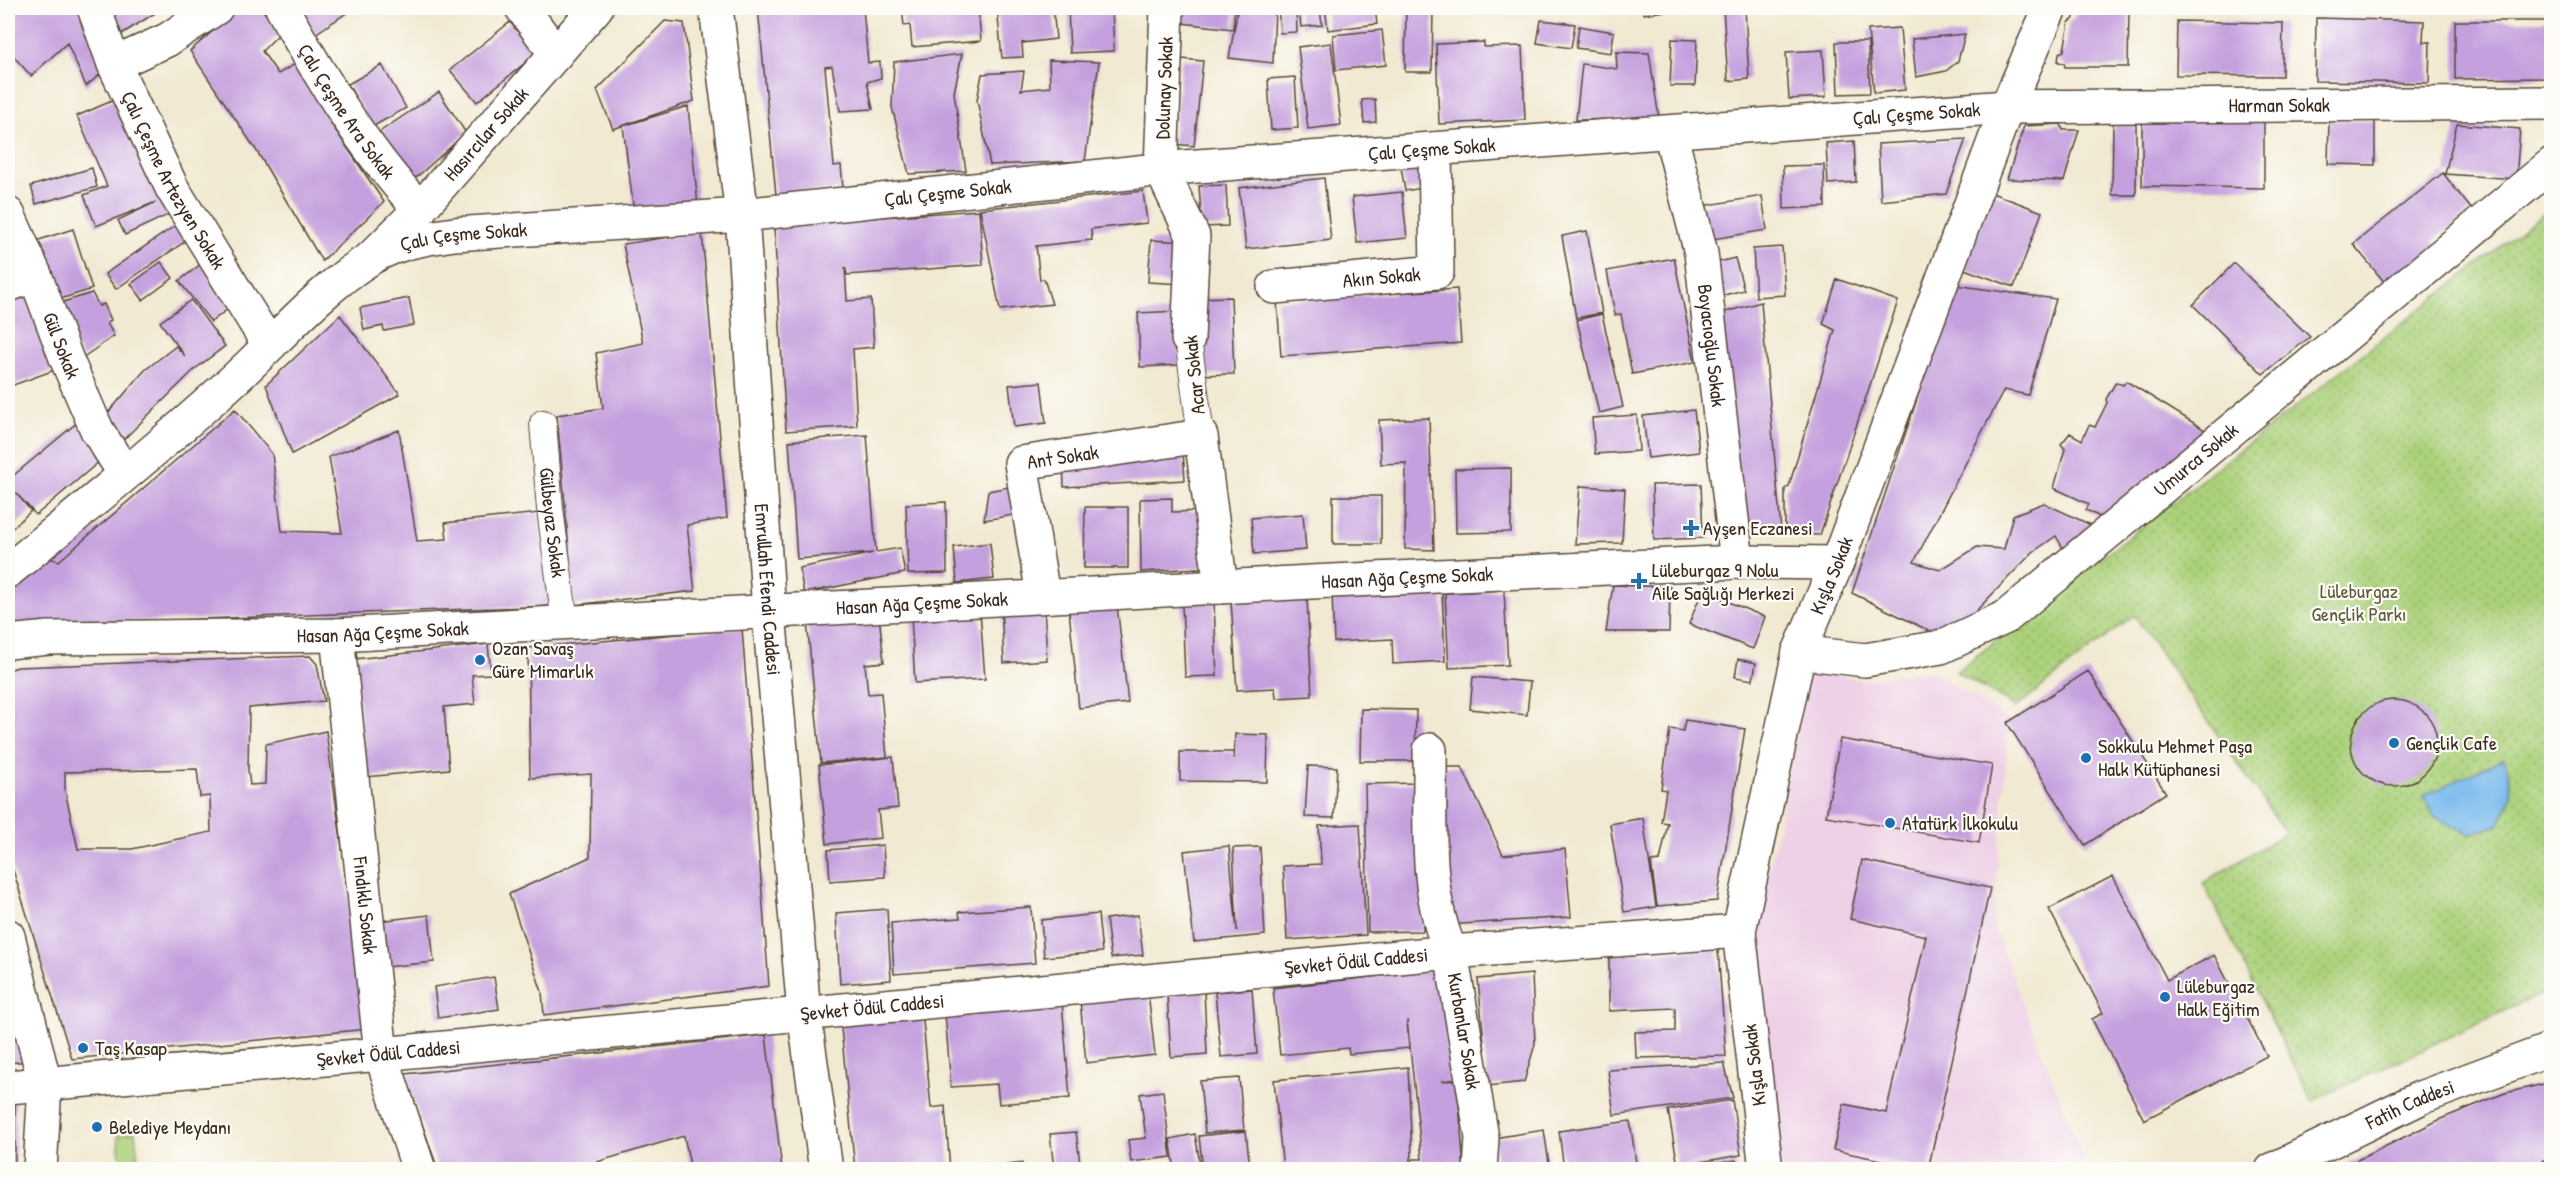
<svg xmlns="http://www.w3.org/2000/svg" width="2559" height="1177" viewBox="0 0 2559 1177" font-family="'Patrick Hand',sans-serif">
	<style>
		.built { fill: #eed0e7 }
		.grass { fill: url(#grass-tufts); stroke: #737e4c; stroke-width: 1.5 }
		.park { fill: url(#park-dots); stroke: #737e4c; stroke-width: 1.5 }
		.water { fill: #78baed; stroke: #5a7286; stroke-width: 1.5 }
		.building { fill: #c5a0de; fill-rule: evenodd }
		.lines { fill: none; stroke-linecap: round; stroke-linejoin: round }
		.pedestrian-casing { stroke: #564739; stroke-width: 28 }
		.minor-casing { stroke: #564739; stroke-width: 36 }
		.tertiary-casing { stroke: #564739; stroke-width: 36 }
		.secondary-casing { stroke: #564739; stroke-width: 36 }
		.pedestrian { stroke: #fff; stroke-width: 26 }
		.minor { stroke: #fff; stroke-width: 33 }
		.tertiary { stroke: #fff; stroke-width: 33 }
		.secondary { stroke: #fff; stroke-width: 33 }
		.poi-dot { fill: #1f6fb2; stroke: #fdfcf7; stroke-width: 2 }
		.labels { text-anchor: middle; stroke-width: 4.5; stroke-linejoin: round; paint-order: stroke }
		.street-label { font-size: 20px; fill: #3b2a1e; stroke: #fdfcf7 }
		.poi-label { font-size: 20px; fill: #3b2a1e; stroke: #fdfcf7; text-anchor: start }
		.park-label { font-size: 20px; fill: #5d5c3a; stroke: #fdfcf7 }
	</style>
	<defs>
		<pattern id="grass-tufts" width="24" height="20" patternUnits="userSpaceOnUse" patternTransform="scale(1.5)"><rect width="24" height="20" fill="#abd17a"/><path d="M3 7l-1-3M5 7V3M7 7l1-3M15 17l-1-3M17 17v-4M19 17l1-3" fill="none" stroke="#8caa63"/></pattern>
		<pattern id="park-dots" width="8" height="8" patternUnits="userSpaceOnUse" patternTransform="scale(1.5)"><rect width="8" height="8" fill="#abd17a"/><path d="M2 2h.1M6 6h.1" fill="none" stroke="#8caa63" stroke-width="1.8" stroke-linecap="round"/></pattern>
	</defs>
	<rect width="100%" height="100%" fill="#fdfcf7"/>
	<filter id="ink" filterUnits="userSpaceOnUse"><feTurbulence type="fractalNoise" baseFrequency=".0167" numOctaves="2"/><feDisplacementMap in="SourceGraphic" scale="12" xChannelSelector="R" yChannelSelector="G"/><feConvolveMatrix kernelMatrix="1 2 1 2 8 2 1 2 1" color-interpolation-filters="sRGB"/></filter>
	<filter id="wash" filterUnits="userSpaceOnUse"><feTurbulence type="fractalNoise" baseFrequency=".008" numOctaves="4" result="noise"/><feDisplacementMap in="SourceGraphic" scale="24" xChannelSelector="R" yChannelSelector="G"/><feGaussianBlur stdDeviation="1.35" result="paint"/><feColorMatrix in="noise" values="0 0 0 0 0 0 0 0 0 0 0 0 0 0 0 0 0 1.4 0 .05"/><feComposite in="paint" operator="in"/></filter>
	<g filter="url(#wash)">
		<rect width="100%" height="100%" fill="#f1e9d1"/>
		<path class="built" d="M1810,671L1862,680L1931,671L2009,720L1993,926L2087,1169H1777L1751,960Z"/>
		<path class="grass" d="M135,1131L139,1169H121L118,1136Z"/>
		<path class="park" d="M2551,207V989L2312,1101L2203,883L2286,833L2134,615L2016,707L1956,672Z"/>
		<path class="water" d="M2504,758C2514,791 2515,794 2499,825L2469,834L2434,816L2423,796Z"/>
		<g id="blocks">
			<path class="building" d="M8,8H80L103,72L86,86L67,43L31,76L8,50Z
				M101,8H163L112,40Z
				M239,8H261L280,33L262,51L278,74L300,61L332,125L384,202L322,261L258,153L190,51Z
				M299,8H354L315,34Z
				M758,8H863L868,63L880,62L881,78L867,82L873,109L840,111L832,66L825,67L834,166L841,165L843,189L776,195Z
				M902,8H978L981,41L912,47L910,25L904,26Z
				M997,8H1053L1056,39L1022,43L1023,57L1002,58Z
				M1068,8H1112L1114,51L1070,53Z
				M1184,8H1235L1233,29L1182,23Z
				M1238,8H1275L1273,63L1229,58Z
				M1278,8H1296L1297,32L1280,33Z
				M1299,8H1320L1322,25L1301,27Z
				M1325,8H1375L1377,24L1328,30Z
				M1406,8H1433L1432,72H1405Z
				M1643,8H1674V10L1644,14Z
				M1723,8H1745L1749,79L1728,81Z
				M2078,8H2129L2128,67H2065L2064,63L2058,62L2059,53L2064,51L2069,22L2073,20Z
				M2316,18L2424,21L2423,42H2430L2429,83L2315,81Z
				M1541,20L1575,24L1571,48L1537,43Z
				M665,21L684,23L694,101L613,129L597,90Z
				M2177,21L2283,23L2282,76L2176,75Z
				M2455,21H2552V78L2455,79Z
				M510,22L536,54L477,102L450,70Z
				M1579,26L1614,32L1611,53L1576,48Z
				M1900,28L1905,90L1874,93L1868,30Z
				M1382,30L1386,65L1336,70L1333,35Z
				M1965,34L1958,61L1946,71L1916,77L1912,39Z
				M1672,39L1697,40L1695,86H1670Z
				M1484,42V47L1522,46L1525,120L1439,124L1436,44Z
				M1836,42H1868L1870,93L1838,94Z
				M1331,43L1341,125L1308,129L1298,47Z
				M1823,50L1826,97L1789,99L1786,52Z
				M1616,52L1649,53L1659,118L1576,120L1582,64L1617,69Z
				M962,54L954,93L966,171L909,174L892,107L894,62Z
				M1182,59L1203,61L1194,146L1173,144Z
				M1049,60L1099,62L1085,161L990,165L977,100L982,74L1024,71L1021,90L1050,87Z
				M382,65L406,108L372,127L348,84Z
				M8,75L14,111L8,114Z
				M1295,77L1298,128L1271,130L1268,79Z
				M439,92L466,133L409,184L375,135Z
				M121,97L170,214L125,235L118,220L156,202L96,226L84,195L107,186L77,116Z
				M1375,99L1376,122L1364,123L1362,100Z
				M688,106L698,206L634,212L623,126Z
				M2329,120L2375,121V165L2328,164Z
				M2142,121H2264V188L2142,186Z
				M2113,123H2136V195H2112Z
				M2061,124L2063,130H2079L2064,181L2007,179L2024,126Z
				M2457,124L2520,129L2516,179L2445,174Z
				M1966,139L1946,194L1881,201L1878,144Z
				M1854,141L1856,182L1828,184L1826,143Z
				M1420,164L1423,188L1405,191L1401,167Z
				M1824,165L1825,207L1784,209L1783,166Z
				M92,168L97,187L36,204L31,186Z
				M2443,173L2472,210L2433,241L2440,249L2390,289L2353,244Z
				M1324,178L1331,240L1246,249L1239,188Z
				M1226,185L1228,226L1202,227L1199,186Z
				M1143,191L1147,223L1091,229L1092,240L1036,246L1040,280L1044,279L1052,304L1000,310L980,209Z
				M1402,192L1407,238L1357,243L1352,197Z
				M1992,193L2042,212L2014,287L1964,269Z
				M1762,196L1767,230L1701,241L1696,207Z
				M979,210L983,265L847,275L845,267L847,301L871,299L874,347L853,349L857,426L786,431L774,225Z
				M176,225L187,240L116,289L105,274Z
				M73,229L92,289L54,301L36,241Z
				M1587,231L1602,313L1576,318L1562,236Z
				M702,232L727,518L687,525L695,591L574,605L557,415L603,408L596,353L643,343L623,244Z
				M1151,240L1186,242L1183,284L1148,282Z
				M1782,247L1785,295L1756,297L1753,249Z
				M1674,258L1695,362L1632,374L1621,314L1615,315L1607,271Z
				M1735,258L1744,290L1720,296L1711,264Z
				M161,262L173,278L143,300L131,284Z
				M2234,263L2310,337L2263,374L2193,305Z
				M201,264L233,305L211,322L179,281Z
				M1837,279L1898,301L1820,535L1785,534V489L1789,486L1835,330L1823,324Z
				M1955,285L2056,299L2028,395L2004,390L1914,562L1940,570L1977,547L2004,549L2013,515L2044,503L2095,527L2064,550L2056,536L2033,552L1948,640L1852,593Z
				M1457,289L1461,343L1281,356L1277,301Z
				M33,291L63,367L8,387V301Z
				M92,293L99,306L104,304L111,320L107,323L114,336L82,358L57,304Z
				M1231,297L1234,374L1197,375L1195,298Z
				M409,298L414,325L384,331L383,326L364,330L360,308Z
				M191,300L225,346L195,369L123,440L101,421L145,370L176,346L185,356L160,322Z
				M1761,302L1781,531L1738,519L1718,314Z
				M1178,311L1180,365L1140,367L1138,313Z
				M1602,314L1623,407L1599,413L1577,320Z
				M340,315L400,394L292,454L266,385Z
				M2126,381L2218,438L2108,521L2086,510L2089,504L2054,488L2065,449L2061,444L2070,433L2082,440L2089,425L2095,427L2107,403L2106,399L2116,382L2123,385Z
				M1041,382L1046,423L1014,427L1009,385Z
				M235,409L272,454L282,531L342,533L329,457L399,430L417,541L447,539L445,523L539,513L552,606L12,626L8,616V588L42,556L59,561Z
				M1694,410L1699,452L1648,458L1643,416Z
				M1637,415L1639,451L1595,454L1592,418Z
				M84,417L107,455L36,515L16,493L31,511L8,532V480Z
				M1429,418L1434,550L1405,549L1406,463L1381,464L1379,420Z
				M867,435L876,552L900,548L905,573L804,593L799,568L873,553L797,559L789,441Z
				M1183,451L1185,480L1064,487L1063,459Z
				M1511,468V532L1456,533L1455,469Z
				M1701,484L1703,538L1654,540L1652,485Z
				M1015,486L1020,514L984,520L988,491Z
				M1580,486L1625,489L1622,543L1575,544Z
				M1333,496H1381V544H1333Z
				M1172,498V512L1204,511L1212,567L1141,572L1140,499Z
				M946,502L947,573L908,574L906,504Z
				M1085,507H1128V568H1084Z
				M1303,514L1306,550L1254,554L1251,518Z
				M990,543L994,579L957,583L954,547Z
				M1613,585L1670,587L1669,632H1606Z
				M1442,589L1445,661L1393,664L1392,639L1334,642L1332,594Z
				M1504,590L1508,665L1449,668L1445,593Z
				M1702,591L1765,617L1753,649L1689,624Z
				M1307,597L1312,696L1276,698L1275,688L1237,690L1231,601Z
				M1214,602L1217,676L1185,677L1182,603Z
				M1044,604L1047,660L1004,663L1001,607Z
				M1117,605L1128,703L1079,708L1069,611Z
				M980,611L985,679L915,683L911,616Z
				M879,615L884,662L865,664L868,694L881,693L887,757L821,763L807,622Z
				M742,628L769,986L544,1015L542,992L509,894L590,857L591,774L530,778L528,648Z
				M488,644L491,674L472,675L475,704L444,707L449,769L366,777L355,659Z
				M310,656L317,664L324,701L249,708L248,770L250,785L265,784L266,744L326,731L367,1029L72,1059L8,854V670L18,667ZM197,769L200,797L210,796L211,832L132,849H78L65,791V772Z
				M1738,659L1756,663L1753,680L1735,677Z
				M2088,671L2166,793L2085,845L2007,723Z
				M1473,677L1530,682L1527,715L1470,709Z
				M2351 743a43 43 0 1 1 86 0a43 43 0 1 1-86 0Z
				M1361,709L1416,710L1415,761H1360Z
				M1685,720L1745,729L1717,901L1657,906L1651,862L1660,861L1668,823L1661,822L1666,790L1661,789L1670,729L1683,731Z
				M1235,734L1268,735L1267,782L1180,781V752H1233L1234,759Z
				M1840,739L1992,765L1979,843L1826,816Z
				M893,757L898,808L878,810L881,838L827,844L819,765Z
				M1308,766L1337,767L1334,818L1305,817Z
				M1441,767H1462L1503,855L1565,849L1571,917L1446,925Z
				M1420,783L1423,931L1368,932L1365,784Z
				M1643,818L1656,907L1624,912L1610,824Z
				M1360,824L1366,935L1287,940L1283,866L1321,864L1319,826Z
				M883,845L885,877L830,881L828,850Z
				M1229,846L1237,931L1233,848L1260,847L1265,935L1194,942L1184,851Z
				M1862,860L1990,888L1928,1170L1833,1150L1844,1104L1886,1113L1926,936L1850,919Z
				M2113,876L2167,980L2214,955L2267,1056L2144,1120L2092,1019L2103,1013L2049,909Z
				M1031,907L1035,963L894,974L891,923L960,918L959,912Z
				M887,909L891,980L840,984L836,913Z
				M1098,914L1102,952L1044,957L1041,920Z
				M429,915L434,962L384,967L379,921Z
				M1138,915L1143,955L1111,958L1106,919Z
				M1718,950L1726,1056L1636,1058L1635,1032L1675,1031V1008L1609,1011V954Z
				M1444,969L1458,1079L1441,1081L1457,1080L1464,1170H1409L1413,1159H1422L1407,1020L1409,1048L1349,1054L1348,1048L1280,1055L1273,988Z
				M1532,974L1535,1044L1524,1082L1488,1086L1478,979Z
				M494,977L499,1009L438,1018L434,987Z
				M1252,989L1257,1054L1221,1057L1215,992Z
				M1204,991L1207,1054L1171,1057L1167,993Z
				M1148,992L1155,1055L1086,1063L1080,1000Z
				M8,996L29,1061L8,1063Z
				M1062,1002L1070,1098L999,1104L997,1084L951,1087L945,1013Z
				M922,1009L931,1108L945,1106L950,1170H855L840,1018Z
				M766,1035L782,1170H691L684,1136L570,1170H438L405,1074Z
				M1724,1063L1733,1098L1614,1115L1608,1070Z
				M1408,1067L1412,1156L1405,1170H1283L1274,1080Z
				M1239,1078L1244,1130L1205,1133L1200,1081Z
				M2552,1082V1155L2527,1170H2337L2443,1118L2505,1093Z
				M1163,1091L1171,1157L1131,1162L1128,1140L1146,1138L1140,1094Z
				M1732,1100L1741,1155L1678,1166L1668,1110Z
				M15,1101V1170H8V1102Z
				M1630,1121L1637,1170H1564L1559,1131Z
				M1544,1130L1550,1170H1498L1494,1138Z
				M1246,1131L1250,1170H1203L1199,1136Z
				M1076,1132L1081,1170H1054L1050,1134Z
				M1195,1134L1201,1170H1175L1170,1139Z
				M1736,1160L1737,1170H1671V1168Z
				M1022,1163L1023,1170H987V1168Z"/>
		</g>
	</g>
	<g filter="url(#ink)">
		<use href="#blocks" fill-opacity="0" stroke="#564739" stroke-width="1.5"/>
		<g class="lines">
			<g class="pedestrian-casing">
				<g id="pedestrian">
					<path d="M1188,339L1201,436"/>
					<path id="s1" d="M543,423L550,509L565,623"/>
				</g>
			</g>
			<g class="minor-casing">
				<g id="minor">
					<path id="s2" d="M94,8L114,64L172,188L269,345"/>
					<path id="s3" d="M282,8C319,75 367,154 420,209"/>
					<path d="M522,8L556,54"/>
					<path d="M1167,8L1161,169L1193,236L1188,339"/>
					<path d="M114,64L167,40L216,8"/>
					<path id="s4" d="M1670,132L1701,253L1737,562"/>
					<path id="s5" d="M8,214L35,275L66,358L97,430L125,474"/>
					<path id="s6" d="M742,215L1184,167L2007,107L2552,103"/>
					<path d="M8,285L35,275"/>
					<path id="s7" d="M1274,287L1437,272L1435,149"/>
					<path id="s8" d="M1043,595L1021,463L1201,436L1221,587"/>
					<path id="s9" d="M337,635L381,1054L419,1170"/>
					<path id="s10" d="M8,642L49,638L337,635L1311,582L1737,562L1837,563"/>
					<path id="s11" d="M1799,652L1865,660L1941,647L2006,617L2552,164"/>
					<path id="s12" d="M1430,750C1431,817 1423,890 1451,952L1482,1138L1480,1170"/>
					<path d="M8,936L45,1084L40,1170"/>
				</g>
			</g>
			<g class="tertiary-casing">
				<g id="tertiary">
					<path id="s13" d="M372,257L420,209L596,8"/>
					<path id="s14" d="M8,1087L381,1054L1451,952L1739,931"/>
					<path id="s15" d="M1766,1170L1739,931L1799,652L1837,563L2007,107L2050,8"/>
				</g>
			</g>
			<g class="secondary-casing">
				<g id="secondary">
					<path id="s16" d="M716,8L742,215L769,613L804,1013L826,1170"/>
					<path id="s17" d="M8,571C85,508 164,444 238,376C281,336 321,289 371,258C395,243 426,238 454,234L742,215"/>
					<path id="s18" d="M2272,1170L2420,1098L2552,1049"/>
				</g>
			</g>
			<use href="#pedestrian" class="pedestrian"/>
			<use href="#minor" class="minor"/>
			<use href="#tertiary" class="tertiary"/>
			<use href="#secondary" class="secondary"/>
		</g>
	</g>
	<g class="poi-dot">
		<path d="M1688 519h6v6h6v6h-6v6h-6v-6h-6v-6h6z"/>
		<path d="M1636 572h6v6h6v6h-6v6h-6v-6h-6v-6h6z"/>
		<circle cx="480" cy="660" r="6"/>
		<circle cx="2394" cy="743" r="6"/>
		<circle cx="2086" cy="758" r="6"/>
		<circle cx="1890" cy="823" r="6"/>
		<circle cx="2165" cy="997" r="6"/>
		<circle cx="83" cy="1048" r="6"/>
		<circle cx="97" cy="1127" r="6"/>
	</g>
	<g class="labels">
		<g class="street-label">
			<text transform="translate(1164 88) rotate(-88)" y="7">Dolunay Sokak</text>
			<text dy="7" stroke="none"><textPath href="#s6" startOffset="1542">Harman Sokak</textPath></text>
			<text dy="7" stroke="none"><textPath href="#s3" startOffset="122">Çalı Çeşme Ara Sokak</textPath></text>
			<text dy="7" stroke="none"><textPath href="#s6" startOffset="1179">Çalı Çeşme Sokak</textPath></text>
			<text dy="7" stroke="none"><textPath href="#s13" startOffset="168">Hasırcılar Sokak</textPath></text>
			<text dy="7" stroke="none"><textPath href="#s6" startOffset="693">Çalı Çeşme Sokak</textPath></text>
			<text dy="7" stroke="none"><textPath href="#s2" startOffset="190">Çalı Çeşme Artezyen Sokak</textPath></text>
			<text dy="7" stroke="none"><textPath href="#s6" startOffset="207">Çalı Çeşme Sokak</textPath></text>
			<text dy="7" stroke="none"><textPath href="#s17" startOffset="576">Çalı Çeşme Sokak</textPath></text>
			<text dy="7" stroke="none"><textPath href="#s7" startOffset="108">Akın Sokak</textPath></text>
			<text dy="7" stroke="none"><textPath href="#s4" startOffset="218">Boyacıoğlu Sokak</textPath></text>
			<text dy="7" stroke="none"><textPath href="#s5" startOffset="142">Gül Sokak</textPath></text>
			<text transform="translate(1194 375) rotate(-96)" y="7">Acar Sokak</text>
			<text dy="7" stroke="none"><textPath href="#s8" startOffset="176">Ant Sokak</textPath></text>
			<text dy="7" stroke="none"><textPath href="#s11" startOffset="462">Umurca Sokak</textPath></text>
			<text dy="7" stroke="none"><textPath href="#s1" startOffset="100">Gülbeyaz Sokak</textPath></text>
			<text dy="7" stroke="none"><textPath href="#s15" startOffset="609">Kışla Sokak</textPath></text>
			<text dy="7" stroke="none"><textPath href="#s10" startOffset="1401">Hasan Ağa Çeşme Sokak</textPath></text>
			<text dy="7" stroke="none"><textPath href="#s16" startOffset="584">Emrullah Efendi Caddesi</textPath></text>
			<text dy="7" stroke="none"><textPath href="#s10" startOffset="915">Hasan Ağa Çeşme Sokak</textPath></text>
			<text dy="7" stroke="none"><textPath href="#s10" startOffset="375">Hasan Ağa Çeşme Sokak</textPath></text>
			<text dy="7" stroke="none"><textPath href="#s9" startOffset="272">Fındıklı Sokak</textPath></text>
			<text dy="7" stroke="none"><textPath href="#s14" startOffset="1354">Şevket Ödül Caddesi</textPath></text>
			<text dy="7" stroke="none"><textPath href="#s14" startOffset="868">Şevket Ödül Caddesi</textPath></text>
			<text dy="7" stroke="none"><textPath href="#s12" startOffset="285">Kurbanlar Sokak</textPath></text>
			<text dy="7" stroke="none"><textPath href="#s14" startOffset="382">Şevket Ödül Caddesi</textPath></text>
			<text transform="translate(1754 1065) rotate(-97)" y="7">Kışla Sokak</text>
			<text dy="7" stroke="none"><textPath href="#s18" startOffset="153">Fatih Caddesi</textPath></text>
		</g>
		<g class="poi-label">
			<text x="1703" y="535">Ayşen Eczanesi</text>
			<text x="1652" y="577">Lüleburgaz 9 Nolu<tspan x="1652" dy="23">Aile Sağlığı Merkezi</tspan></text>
			<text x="492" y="655">Ozan Savaş<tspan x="492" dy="23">Güre Mimarlık</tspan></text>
			<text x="2406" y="750">Gençlik Cafe</text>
			<text x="2098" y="753">Sokkulu Mehmet Paşa<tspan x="2098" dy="23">Halk Kütüphanesi</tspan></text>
			<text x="1902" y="830">Atatürk İlkokulu</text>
			<text x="2177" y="993">Lüleburgaz<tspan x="2177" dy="23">Halk Eğitim</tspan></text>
			<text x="95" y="1055">Taş Kasap</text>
			<text x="109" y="1134">Belediye Meydanı</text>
		</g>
		<g class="park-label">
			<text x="2359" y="598">Lüleburgaz<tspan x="2359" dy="23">Gençlik Parkı</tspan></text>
		</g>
	</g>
	<rect width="2559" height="1177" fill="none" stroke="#fdfcf7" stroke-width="30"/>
</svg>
